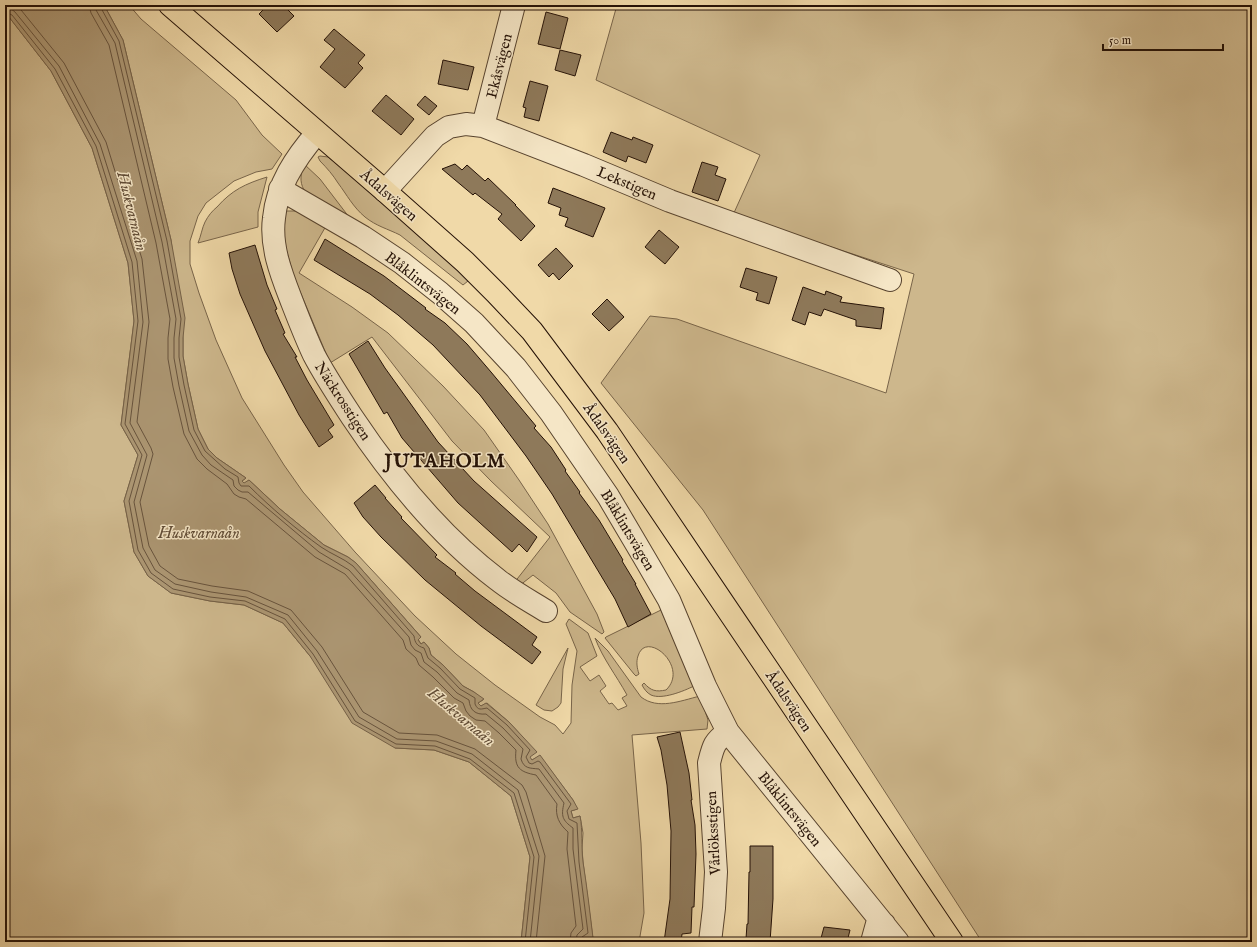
<svg xmlns="http://www.w3.org/2000/svg" width="1257" height="947" viewBox="0 0 1257 947" font-family="'IM FELL English',serif">
	<style>
		.green { fill: #cdb78c; stroke: #786449 }
		.water { fill: #ab9571; stroke: #756046 }
		.lines { fill: none; stroke-linecap: round; stroke-linejoin: round }
		.shore { stroke: #68533c; stroke-width: 1 }
		.building { fill: #8e795a; stroke: #241106 }
		.minor-casing { stroke: #57432e; stroke-width: 24 }
		.major-casing { stroke: #241106; stroke-width: 24 }
		.minor { stroke: #f5e6c6; stroke-width: 22 }
		.major { stroke: #f0d9a8; stroke-width: 22 }
		.labels { text-anchor: middle; stroke-width: 3; stroke-linejoin: round; paint-order: stroke }
		.street-label { font-size: 15px; fill: #241106; stroke: #f5e6c6 }
		.water-label { font-size: 16px; font-style: italic; fill: #614c36; stroke: #f5e6c6 }
		.district-label { font-size: 19px; font-weight: bold; letter-spacing: 1px; fill: #241106; stroke: #f5e6c6 }
	</style>
	<rect width="100%" height="100%" fill="#f0d9a8"/>
	<filter id="stains"><feTurbulence type="fractalNoise" baseFrequency=".005" numOctaves="4"/><feColorMatrix values="0 0 0 0 .2 0 0 0 0 .09 0 0 0 0 .02 0 0 0 .5 -.17"/></filter>
	<radialGradient id="worn" r=".72"><stop offset=".6" stop-color="#630" stop-opacity="0"/><stop offset="1" stop-color="#630" stop-opacity=".3"/></radialGradient>
	<path class="green" d="M104,5H129L141,19L236,100L262,135L282,154L272,169L256,172L234,181L206,203L198,216L190,241V264L199,293L216,340L242,398L284,465L303,492L355,552L415,616L456,654L495,685L540,717L555,725L563,734L571,723L572,685L577,651L566,624L569,619L588,633L597,656L580,667L590,681L599,675L606,686L600,691L609,704L612,703L618,710L627,706L622,698L627,695C616,675 603,659 595,638L608,651L641,697C658,710 680,701 700,696L708,720L707,729L632,735L641,843L644,913L639,942H585V939H593L583,862L582,848L583,833L580,816L573,818L571,811L577,809L573,800L540,756L532,760L529,757L519,733L509,722L487,703L481,706L478,703L483,700L474,692L463,686L443,665L431,655L429,648L424,642L421,644L418,639L421,637L356,563L348,557L324,545L280,509L249,480L244,484L242,481L246,478L217,458L208,449L198,429L188,384L183,356V338L171,240L123,40Z
		M617,5H1252V942H982L703,510L601,383L650,316L677,319L886,393L914,274L733,215L760,155L596,80Z
		M5,15L9,17L51,71L92,148L128,263L134,321L121,425L138,455L124,501L134,552L148,576L171,593L210,601L244,605L283,623L310,656L395,748L434,750L469,762L511,796L530,857L521,942H5Z
		M320,156L328,157L358,181L455,267L468,281L463,285L400,235C388,229 376,226 365,217C353,207 347,195 338,183C333,175 327,168 320,161L318,157Z
		M304,164L320,179L349,217L304,190C299,181 301,173 304,164Z
		M267,177L258,212V227L198,243C201,236 202,228 205,222C208,216 212,211 217,207C232,190 245,184 267,177Z
		M287,211H296L326,226L299,273L352,307L388,333L443,386L484,430L519,480L548,524L597,614L604,632L602,634L570,612L556,593L533,575L519,586L514,583L550,537L491,481L452,441L372,337L330,363L294,277L279,224L281,214Z
		M661,610L694,686C684,691 662,700 651,695C647,693 644,689 642,685L644,683C651,691 656,692 666,690C690,667 646,629 638,656C636,662 637,668 639,674L636,676L634,674L605,638L606,637Z
		M568,648L563,669L561,703L558,707L552,711L544,710L536,705Z"/>
	<path class="water" d="M5,5H104L123,40L171,240L185,318L183,338V356L188,384L198,429L208,449L217,458L246,478L242,481L244,483L249,480L280,509L324,545L348,557L356,563L421,637L418,640L421,644L424,642L429,648L431,655L443,665L463,686L474,692L484,699L478,703L481,706L486,703L509,722L537,752L530,757L532,760L540,755L573,800L578,809L571,811L573,818L580,816C583,831 581,846 583,862C587,887 590,913 593,938L585,939V942H521L530,857L511,796L469,762L434,750L395,748L352,723L310,656L283,623L244,605L210,601L171,593L148,576L134,552L124,501L138,455L121,425L134,321L128,263L92,148L51,71L9,17L5,15Z"/>
	<g class="lines">
		<path class="shore" d="M17,5L64,63L106,142L142,259L149,322L137,422L151,448L153,454L140,502L149,546L160,566L178,579L212,586L248,591L291,610L322,647L363,712L399,733L437,735L475,749L522,785L526,792L545,856L536,942
			M89,5L91,13L109,45L156,243L170,319L168,338V359L173,387L184,434L197,459L207,469L227,484L234,494L239,497L246,499L315,557L345,574L403,640L406,649L416,658L419,665L433,677L454,698L463,703L466,711L470,716L476,720L485,721L499,733L516,750C514,768 520,772 536,775L557,804C555,816 559,824 568,832L567,849L576,926L571,933L570,942
			M95,5L96,10L115,43L162,242L176,319L174,338V358L179,386L189,431L202,455L211,465L233,480L234,486L238,490L242,492H248L319,552L349,570L409,637L411,645L415,650L421,653L424,662L437,672L457,693L469,700C470,710 475,715 486,714L503,728L523,749L521,759C524,769 530,768 539,769L564,803C561,816 562,820 573,828V849L583,929L577,935L576,942
			M101,5V8L119,41L167,241L181,319L179,338V357L184,385L194,430L205,451L225,469L238,477L239,483L241,486H249C271,508 296,529 321,547C331,554 343,558 353,566L414,636C415,643 417,646 424,648L428,658L440,668L460,689L475,698V704C478,711 481,709 487,708L507,725L530,750L526,757L529,763L532,764L538,761L540,762L571,804L567,811L569,819L577,823L579,862L588,933L582,937L581,942
			M5,7L10,8L15,12L59,66L100,144L137,261L143,322L130,423L147,455L134,502L143,548L155,570L175,584L211,592L246,597L288,615L317,651L359,717L397,739L436,741L472,754L518,790L539,856L530,942
			M5,12L12,15L55,69L96,146L132,262L138,321L125,424L142,455L129,501L138,550L151,573L173,589L210,597L245,601L285,619L313,654L355,721L396,744L435,746L470,759L514,793L534,857L525,942"/>
	</g>
	<path class="building" d="M268,5H283L294,16L277,32L259,14Z
		M546,12L568,18L560,49L538,44Z
		M334,29L365,55L358,63L363,68L345,88L320,67L335,49L324,40Z
		M560,50L581,55L575,76L555,70Z
		M443,60L474,67L468,90L438,84Z
		M530,81L548,86L539,121L524,117L526,108L523,107Z
		M386,95L414,119L401,135L372,111Z
		M425,96L437,106L429,115L417,105Z
		M611,132L632,140L633,137L653,145L646,163L628,156L626,162L603,152Z
		M702,162L718,167L715,175L726,179L718,201L692,192Z
		M455,164L462,170L467,165L485,181L488,178L516,205H515L535,226L521,241L498,219L502,214L475,193L473,195L442,169Z
		M553,188L605,208L593,237L565,226L568,218L559,215L561,208L548,203Z
		M659,230L679,247L665,264L645,247Z
		M325,239L384,276L426,308L425,309L445,323L467,344L491,372L536,426L534,428L551,447L566,470L565,471L580,492L579,493L599,520L623,560L622,561L636,584H635L651,614L628,627L615,599L552,494L526,456L480,395L433,345L398,315L370,294L314,260Z
		M255,245L267,285L277,309L275,310L285,333L283,334L297,357H295L307,380L334,425L328,430L333,437L319,447L299,415L265,351L240,294L232,269L229,253Z
		M556,248L573,266L559,280L553,273L549,277L538,265Z
		M746,268L777,277L769,304L756,300L758,293L740,287Z
		M803,287L825,295L826,291L842,297L840,302L884,308L881,329L856,326V320L824,309L821,316L809,312L805,325L792,320Z
		M607,299L624,317L609,331L592,314Z
		M368,341L385,368L438,442L474,481L537,537L527,552L519,544L512,552L458,503L402,438L387,412L384,414L349,354Z
		M375,485L386,498H385L402,517L401,518L437,555L435,557L456,573L455,574L475,591L537,637L532,645L541,652L532,664L481,626L425,580L381,537L363,517L354,503Z
		M680,732L689,773L692,800H691L695,825L696,854L694,907H692L691,933L682,934L681,942H664L670,899L671,831L667,785L661,750L657,737Z
		M750,846H773V899L770,942H753V940L746,939L747,924H748L749,872H750Z
		M824,927L850,930L847,942H820Z"/>
	<g class="lines">
		<g class="minor-casing">
			<path id="minor" d="M483,126L514,5
				M317,133C296,157 277,185 274,218C270,247 282,276 292,302C299,320 306,338 314,355C325,376 339,397 352,417C392,477 440,536 498,580C513,592 530,601 546,611
				M280,189L363,237L402,263L440,293L474,323L516,368L551,413L608,496L644,557L669,600L705,686L728,732L898,942
				M385,191L435,136L449,127L466,124L483,126L584,165L670,201L890,280
				M710,942L714,908L716,872L709,763C713,747 714,741 728,732
				M872,942L877,924H884"/>
		</g>
		<g class="major-casing">
			<path id="major" d="M170,5L385,191L465,262L496,293L532,331L607,431L952,942"/>
		</g>
		<use href="#minor" class="minor"/>
		<use href="#major" class="major"/>
	</g>
	<g class="labels">
		<g class="street-label">
			<text transform="translate(499 66) rotate(-76)" y="5">Ekåsvägen</text>
			<text transform="translate(627 183) rotate(23)" y="5">Lekstigen</text>
			<text transform="translate(389 195) rotate(41)" y="5">Ådalsvägen</text>
			<text transform="translate(423 283) rotate(38)" y="5">Blåklintsvägen</text>
			<text transform="translate(343 401) rotate(57)" y="5">Näckrosstigen</text>
			<text transform="translate(607 433) rotate(55)" y="5">Ådalsvägen</text>
			<text transform="translate(628 530) rotate(59)" y="5">Blåklintsvägen</text>
			<text transform="translate(789 701) rotate(56)" y="5">Ådalsvägen</text>
			<text transform="translate(790 809) rotate(51)" y="5">Blåklintsvägen</text>
			<text transform="translate(713 833) rotate(-93)" y="5">Vårlöksstigen</text>
		</g>
		<g class="water-label">
			<text transform="translate(133 211) rotate(76)" y="6">Huskvarnaån</text>
			<text x="199" y="538">Huskvarnaån</text>
			<text transform="translate(462 716) rotate(40)" y="6">Huskvarnaån</text>
		</g>
		<g class="district-label">
			<text x="445" y="467">JUTAHOLM</text>
		</g>
	</g>
	<rect width="1257" height="947" fill="none" stroke="#f0d9a8" stroke-width="20"/>
	<rect x="6" y="6" width="1245" height="935" fill="none" stroke="#241106" stroke-width="2"/>
	<rect x="10" y="10" width="1237" height="927" fill="none" stroke="#241106"/>
	<path d="M1103 44v6h120v-6" fill="none" stroke="#241106" stroke-width="2"/>
	<text x="1109" y="44" font-size="12" fill="#241106" stroke="#f5e6c6" stroke-width="3" paint-order="stroke">50 m</text>
	<rect width="100%" height="100%" filter="url(#stains)"/>
	<rect width="100%" height="100%" fill="url(#worn)"/>
</svg>
